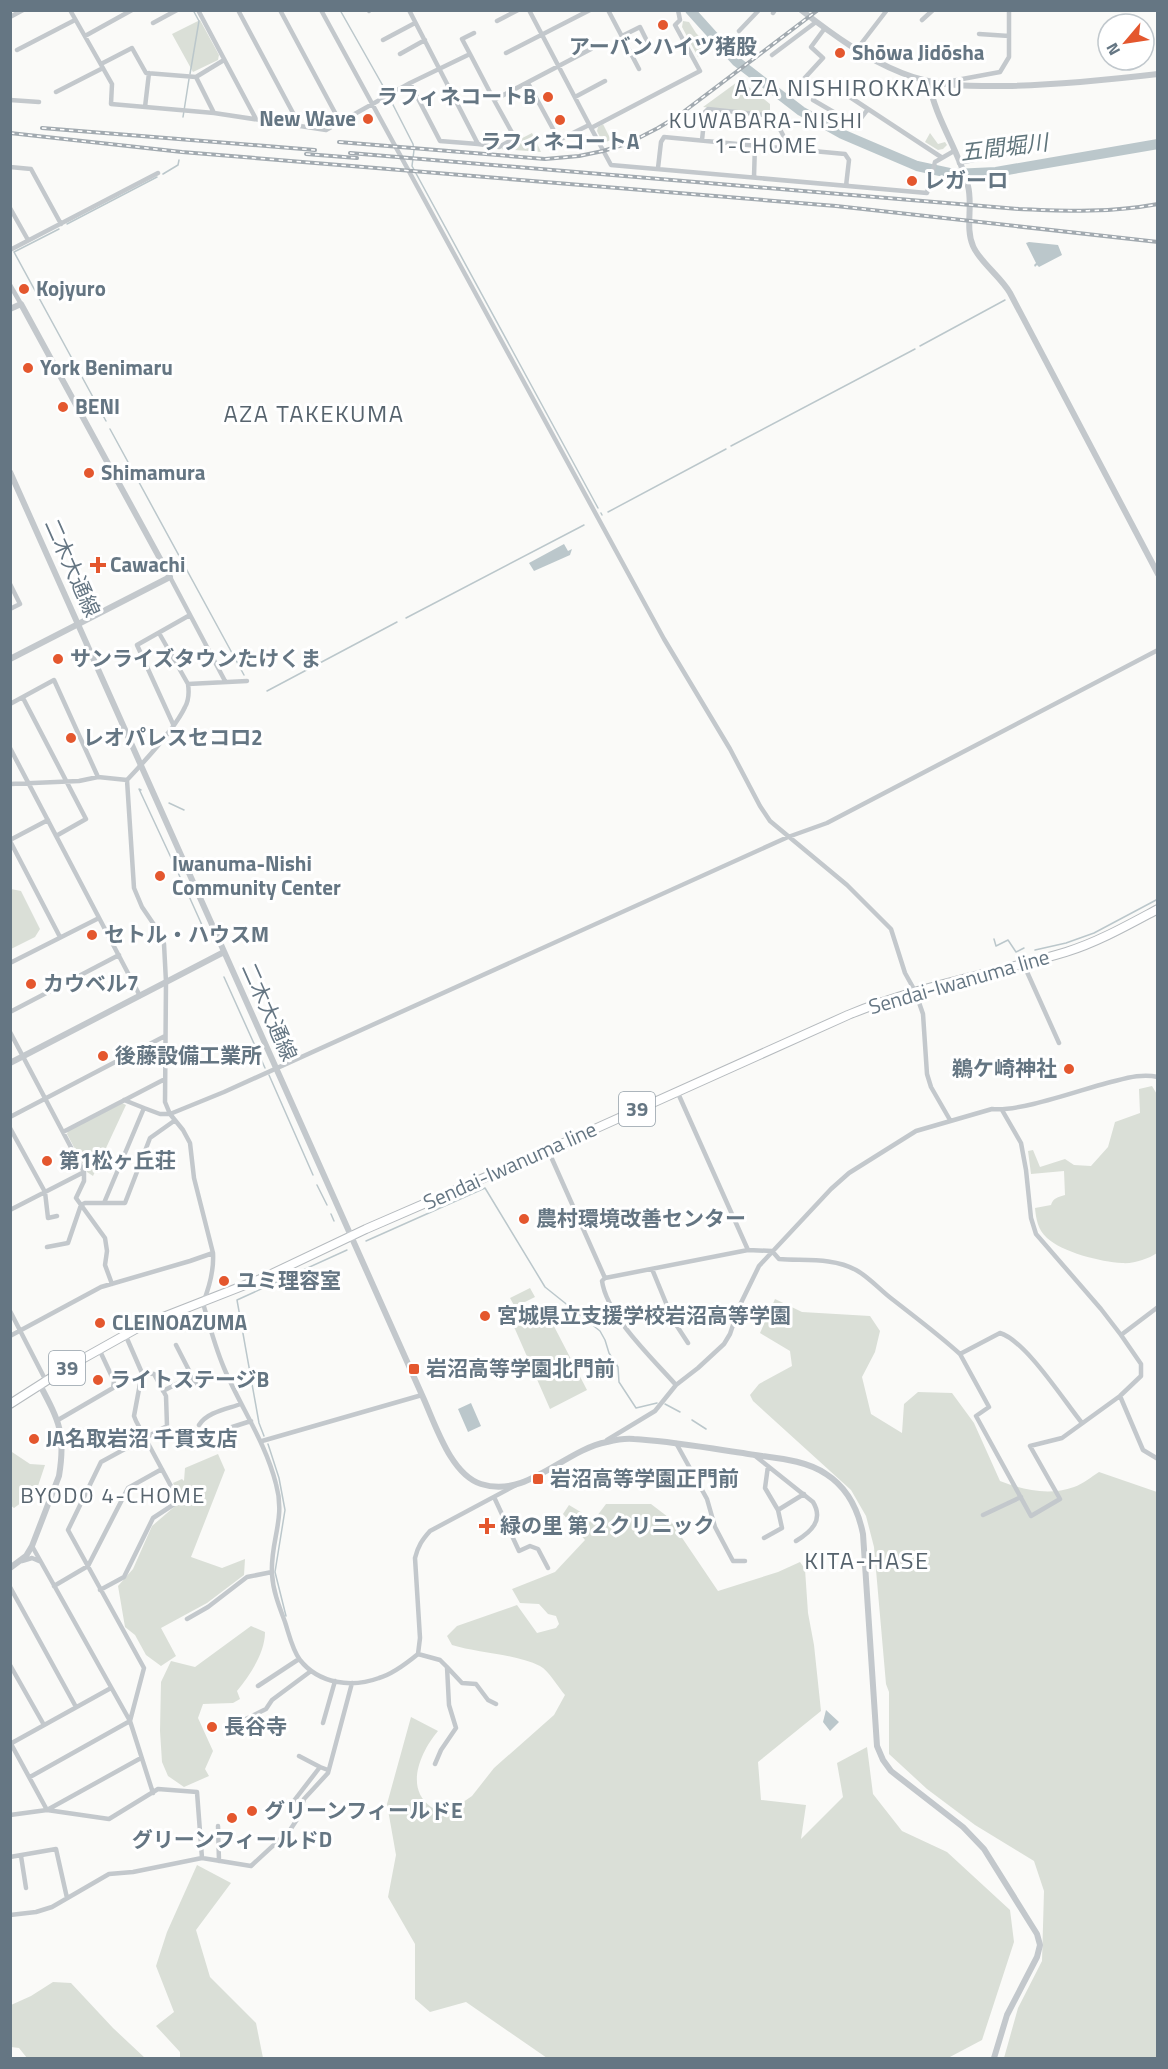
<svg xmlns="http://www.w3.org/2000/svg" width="1168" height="2069" viewBox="0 0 1168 2069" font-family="'Titillium Web','Noto Sans JP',sans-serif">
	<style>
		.green { fill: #dadfd7 }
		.water { fill: #bbc7cb }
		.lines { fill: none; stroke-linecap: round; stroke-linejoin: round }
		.stream { stroke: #bbc7cb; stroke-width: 1.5 }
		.river { stroke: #bbc7cb; stroke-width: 10 }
		.primary-casing { stroke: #b5babe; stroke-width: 10 }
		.minor { stroke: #c3c8cc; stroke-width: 4.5 }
		.tertiary { stroke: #c3c8cc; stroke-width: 6 }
		.primary { stroke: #fff; stroke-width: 8 }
		.rail-casing { stroke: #a2aab0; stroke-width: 4 }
		.rail { stroke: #fff; stroke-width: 1.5; stroke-dasharray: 4.5; stroke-linecap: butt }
		.poi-dot { fill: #e4572e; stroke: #fff; stroke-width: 2 }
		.labels { text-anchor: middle; stroke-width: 6; stroke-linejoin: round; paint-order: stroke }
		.shield { fill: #fff; stroke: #939fa8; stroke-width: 1.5 }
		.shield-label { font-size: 20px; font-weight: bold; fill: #657683 }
		.poi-label { font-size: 21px; font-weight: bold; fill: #657683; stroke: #fff; text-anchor: start }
		.street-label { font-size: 21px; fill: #657683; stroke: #fff }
		.neighbourhood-label { font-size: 22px; letter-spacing: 1.5px; fill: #57646e; stroke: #fff }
		.water-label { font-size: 22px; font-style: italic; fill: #60757c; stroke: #fff }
		.quarter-label { font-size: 24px; letter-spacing: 1.5px; fill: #57646e; stroke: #fff }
	</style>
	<rect width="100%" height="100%" fill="#fafaf8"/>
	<path class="green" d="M200,20L219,55L218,60L193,72L172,34Z
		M683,21L689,22L696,33L711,49L698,57L682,27Z
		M740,80L770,104V114L703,107Z
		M603,124L611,140L603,143L597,131L598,127Z
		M532,133L541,152L501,149Z
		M930,133L938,144L945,142L947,145L943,149L938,150L925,142Z
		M11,889L21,891L40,929L35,937L11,949Z
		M1152,1086L1158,1096L1157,1253C1148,1259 1134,1264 1122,1263C1101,1262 1062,1252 1047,1238C1038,1230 1036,1219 1035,1208L1051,1205C1053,1198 1058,1197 1065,1195L1064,1171L1031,1174L1028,1151L1033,1150L1040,1167L1065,1159L1074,1165L1091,1166L1108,1147L1115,1122L1140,1113L1139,1089Z
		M122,1103L126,1105L93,1176L87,1172L67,1134L68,1131Z
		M530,1288L535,1297L515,1307L510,1298Z
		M775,1299L802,1312L870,1316L880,1331L875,1352L862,1377L871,1414L902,1433L904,1404L918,1392L952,1393L974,1423L1000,1481C1023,1490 1049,1496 1074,1487C1083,1484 1091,1477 1099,1472L1157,1492V2058H1004L1018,2008L1042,1961L1044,1891L1034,1861L975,1825L927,1789L889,1754V1692L886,1684L874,1547L866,1516L851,1490L753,1401L750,1395L759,1384L792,1366L790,1351L760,1333Z
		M543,1305L587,1390L550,1409L511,1320Z
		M12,1452L30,1464L45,1465L36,1492L14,1508L10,1505V1453Z
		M218,1454L225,1470L191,1557L222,1568L245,1559L244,1575L207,1603L161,1628L176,1656L161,1666L146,1655L135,1635L125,1627L118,1586L133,1569L152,1526L181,1501L173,1483L182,1479L184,1481L185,1468Z
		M606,1504H651L668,1517L718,1591L778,1572L800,1562L805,1569L808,1613L814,1645L821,1711L758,1762L761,1800L806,1805L801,1839L843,1797L837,1763L867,1747L873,1794L902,1831L947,1852L1010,1910L1014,1942L982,2040L948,2058H547L466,2002L430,2012L415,1999V1944L388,1897L396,1855L387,1804L411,1717L438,1731C421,1751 404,1788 431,1807C436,1810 444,1810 450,1811L472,1796L494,1768L554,1715L565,1695C558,1687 549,1671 540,1666C516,1654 478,1653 452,1645L447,1636L457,1626L517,1605L537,1633L556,1628L559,1624L556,1616L548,1614L539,1604L520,1603L512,1589L555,1572L585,1540L563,1514L569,1505L594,1520Z
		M251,1626L265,1632C265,1653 250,1675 237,1691L240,1699L233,1703L203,1704L198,1718L213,1751L205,1769L209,1776L184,1787L168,1776L162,1762L160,1731L161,1682L171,1661L195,1667Z
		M197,1865L231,1883L196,1930L210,1977L256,2023L263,2058H180V2052L156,2026L174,2012L156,1966L167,1932Z
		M53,1982L71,1983L113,2028L145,2058H27L19,2048L11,2047V2005L31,1996Z"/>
	<path class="water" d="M1029,242L1058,245L1062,255L1039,267L1037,265L1035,267L1034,265L1036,263L1026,243Z
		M564,544L568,551L572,549L570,555L534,571L529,563Z
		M471,1403L481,1426L468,1432L458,1409Z
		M826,1710L839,1722L830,1731L823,1722Z"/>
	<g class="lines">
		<path class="stream" d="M340,10L387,93
			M190,74L199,21L193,10
			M389,97L413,144L414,150L412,166L598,508
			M183,117L189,79
			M163,174L178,165L179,160
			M67,224L157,177
			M59,229L14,252L106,421
			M920,346L1005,300
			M110,429L244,675
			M731,446L915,349
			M608,512L726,449
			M601,513L602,515
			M406,618L584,525
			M267,691L397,622
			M141,790L139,789L180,877
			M169,803L184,810
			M188,894L206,934
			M994,939L996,946L1008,940L1016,952L1024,948
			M1035,950L1066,943L1094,933L1158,899
			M224,977L265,1068
			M269,1075L313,1175
			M317,1185L327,1205
			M331,1214L334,1221
			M366,1241L485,1188L545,1287L600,1331L605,1340L609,1353L618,1367L619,1382L636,1408L657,1403
			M665,1404L680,1412
			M692,1420L706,1429
			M264,1436L259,1423L237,1300L347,1250
			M268,1444L279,1478L285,1510L275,1572L286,1616"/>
		<path class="river" d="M690,10L736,61L801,111L842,134L917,166L954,174L996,172L1158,144"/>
		<g class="primary-casing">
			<path id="primary" d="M10,1404L68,1367L143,1325L263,1278L366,1229L548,1150L848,1015C918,986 993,974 1066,952C1098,942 1128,925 1158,909"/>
		</g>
		<path class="minor" d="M70,10L112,84L111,104L214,113L326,130L410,83L470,54L494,100L591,49
			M198,10L256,119
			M238,10L300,126
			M280,10L340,122
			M321,10L664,639L730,749L760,806L770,821L847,885L891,929L905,973L915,991L923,1014L927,1074L931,1087L950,1120
			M409,10L478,144L499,147L515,138L494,100
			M529,10L591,128L700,71L675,25L680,20L678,10
			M608,10L639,69
			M369,11L370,10
			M773,13L775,10
			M10,17L23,10
			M922,20L933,10
			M497,21L518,10
			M153,23L177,10
			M739,31L759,10
			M979,34L1009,36
			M85,36L132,10
			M622,36L640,27L650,47
			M383,40L415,23
			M857,49L887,10
			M17,50L75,20
			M506,53L590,10
			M400,54L425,40
			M470,54L462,39L474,33
			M772,55L816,22
			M101,64L132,48L146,73L196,77L224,60
			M196,77L214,113
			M801,82L823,58L811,47L825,28
			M946,82L1000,72L1009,57V10
			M410,83L440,141L478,144
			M528,83L559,140L589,125
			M56,92L103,68
			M575,97L605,81
			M10,100L39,102
			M145,107L149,73
			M868,109L856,125L813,100L824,80L941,157
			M591,128L611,165L927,193L935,162L954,151
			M702,140L705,112L708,109L773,116L783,135L784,147
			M959,163L1036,147L1040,141
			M10,167L31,169L61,224
			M658,168L661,142L664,137L845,154L849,160L846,186
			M754,177L755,144
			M10,208L28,240
			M10,250L158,173
			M10,285L21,304
			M170,577L225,681
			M10,584L20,604L10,609
			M188,684L247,681
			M23,698L86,819L56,836
			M10,704L54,680L98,777
			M173,724L137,645L190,615
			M10,748L140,996
			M127,780L134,888L142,907L159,932L164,944L166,982L165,1102L170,1114L183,1130L190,1143L194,1178L213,1253C214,1269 209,1288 203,1303C209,1324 215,1347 224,1368C241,1408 265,1441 276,1484C286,1519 270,1541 272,1574C273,1591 279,1606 285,1622C289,1634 292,1649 300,1660C319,1684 352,1688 379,1678C393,1674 407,1663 418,1654L420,1638L415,1558C418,1546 422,1540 430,1531L516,1485
			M10,784L79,781L98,777L127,780C144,762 175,729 185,707C189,700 189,691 188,684L159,633
			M10,840L48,820
			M10,841L60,937
			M10,963L99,918
			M1023,963L1059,1043
			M10,1012L119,955
			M10,1032L84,1172V1181L76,1198L105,1238L107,1251L105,1265L112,1284
			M677,1091L748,1250
			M144,1108L160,1114H170L224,1092L788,837L827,823L1158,650
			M10,1117L165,1036
			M10,1128L45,1192L48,1218L57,1216
			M63,1132L165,1079
			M548,1150L605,1278L602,1281C607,1316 653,1359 676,1385
			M104,1203H125L150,1138L174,1121
			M10,1210L84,1172
			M47,1247L68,1243L81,1205L85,1203H104L144,1108L124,1100
			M652,1269L673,1320L688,1343
			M605,1278L748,1250L772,1251L779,1259C803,1261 833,1257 856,1270C869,1277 880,1290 892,1299C915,1317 938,1334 960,1354L1000,1333C1026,1341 1064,1401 1082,1423
			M10,1311L46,1381
			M1121,1335L1158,1307
			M10,1336L101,1287L190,1261L213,1253
			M176,1345L196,1384
			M960,1354L989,1407L976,1416L1031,1516L1060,1499L1030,1446L1062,1438L1120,1396L1141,1376V1364L1121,1335L1101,1309L1036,1234L1031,1218L1026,1170L1021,1143L1002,1110
			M163,1391L192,1376
			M1120,1396L1143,1450L1158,1459
			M58,1420L113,1388L114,1381L99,1349
			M199,1425C207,1412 227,1409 241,1404
			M226,1429L251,1421
			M607,1440L655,1411L676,1385L698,1368L724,1344L730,1334L739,1307L759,1266L831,1189L849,1173L916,1131L992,1109C1020,1112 1077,1091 1107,1083C1124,1079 1140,1073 1158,1077
			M262,1441L422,1395
			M676,1443L707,1499L715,1527L733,1561H745
			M754,1455L813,1502C824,1520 811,1532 796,1541
			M494,1497L519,1551L530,1546L538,1549L548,1568
			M778,1510L804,1494
			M983,1515L1021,1497
			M764,1538L782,1528L778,1510L765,1488L768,1466
			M32,1546L130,1721L153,1793
			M22,1561L32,1558L39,1561
			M54,1586L88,1566L128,1488L162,1469
			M10,1587L76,1707
			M100,1590L124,1577L153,1518L179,1501L136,1421L134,1416L142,1373L125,1334
			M187,1619L208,1607L247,1577L272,1572
			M418,1654L440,1660L447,1667L449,1705L456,1728L441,1750L435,1764
			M10,1665L44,1725
			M447,1667L462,1683L476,1684L488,1700L496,1704
			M258,1686L299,1659
			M246,1719L266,1709L272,1700L311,1671
			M323,1723L335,1681
			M10,1742L47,1810
			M10,1744L111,1688
			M299,1756L320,1767
			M30,1777L130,1721L144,1668L68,1530L101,1462L167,1426L166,1396L154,1374L142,1373
			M293,1802L320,1767L328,1770
			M47,1810L141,1758
			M10,1815L47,1810L109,1819L158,1789L197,1792L202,1858
			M218,1826L219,1861
			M21,1856L26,1888
			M10,1857L56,1849L67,1898
			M10,1915L36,1912L52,1907L109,1874L133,1872L202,1858L251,1866L290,1830L298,1818L304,1799L328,1773L352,1683"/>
		<path class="tertiary" d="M801,10C832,34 866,59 902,73C936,87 970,86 1006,86C1057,85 1107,80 1158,74
			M929,82C935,119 959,150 968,186C973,205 965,228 973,246C979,261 1001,277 1010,293L1158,574
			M10,309L21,304L170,577L10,659
			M10,472L422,1395C435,1423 450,1474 481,1484C527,1499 564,1450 607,1442C615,1440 625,1438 634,1439C670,1441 707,1448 743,1453C769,1458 803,1458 826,1474C848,1488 858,1509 863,1534L877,1746L883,1760L891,1771L963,1827L984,1849L1037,1934L1040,1945L1037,1957L1007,2015L994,2058
			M10,1063L224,952
			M10,1568L26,1556L32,1546L59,1476C66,1434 59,1421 40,1385"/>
		<use href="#primary" class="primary"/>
		<g class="rail-casing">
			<path id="rail" d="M42,128L315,150
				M10,133L182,152L836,206L1158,242
				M339,142L545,159L579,156L603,151L629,143L658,128L678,116L818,10
				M350,153L1019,209C1068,211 1109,213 1158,204
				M306,154L357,158"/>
		</g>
		<use href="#rail" class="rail"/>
	</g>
	<g class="poi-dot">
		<circle cx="663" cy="25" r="6"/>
		<circle cx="840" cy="53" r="6"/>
		<circle cx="548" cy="97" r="6"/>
		<circle cx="368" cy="119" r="6"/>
		<circle cx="560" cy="120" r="6"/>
		<circle cx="912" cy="181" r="6"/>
		<circle cx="24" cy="289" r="6"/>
		<circle cx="28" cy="368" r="6"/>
		<circle cx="63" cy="407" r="6"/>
		<circle cx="89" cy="473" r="6"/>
		<path d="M95 556h6v6h6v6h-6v6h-6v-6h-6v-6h6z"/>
		<circle cx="58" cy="659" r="6"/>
		<circle cx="71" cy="738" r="6"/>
		<circle cx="160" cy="876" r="6"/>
		<circle cx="92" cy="935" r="6"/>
		<circle cx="31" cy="984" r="6"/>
		<circle cx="103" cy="1056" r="6"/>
		<circle cx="1069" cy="1069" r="6"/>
		<circle cx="47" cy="1161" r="6"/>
		<circle cx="524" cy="1219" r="6"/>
		<circle cx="224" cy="1281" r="6"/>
		<circle cx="485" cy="1316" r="6"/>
		<circle cx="100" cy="1323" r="6"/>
		<rect x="408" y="1363" width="12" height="12" rx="3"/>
		<circle cx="98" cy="1380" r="6"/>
		<circle cx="34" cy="1439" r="6"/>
		<rect x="532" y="1473" width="12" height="12" rx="3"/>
		<path d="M484 1517h6v6h6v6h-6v6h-6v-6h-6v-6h6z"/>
		<circle cx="212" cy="1727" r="6"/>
		<circle cx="252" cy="1811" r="6"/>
		<circle cx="232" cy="1818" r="6"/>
	</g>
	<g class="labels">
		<g class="shield">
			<rect x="619" y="1092" width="36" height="34" rx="4.5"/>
			<rect x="49" y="1351" width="36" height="34" rx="4.5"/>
		</g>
		<g class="shield-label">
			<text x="637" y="1116">39</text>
			<text x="67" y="1375">39</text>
		</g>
		<g class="poi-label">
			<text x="663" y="54" text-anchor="middle">アーバンハイツ猪股</text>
			<text x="852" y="60">Shōwa Jidōsha</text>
			<text x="536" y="104" text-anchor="end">ラフィネコートB</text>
			<text x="356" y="126" text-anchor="end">New Wave</text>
			<text x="560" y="149" text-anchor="middle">ラフィネコートA</text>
			<text x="924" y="188">レガーロ</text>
			<text x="36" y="296">Kojyuro</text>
			<text x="40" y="375">York Benimaru</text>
			<text x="75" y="414">BENI</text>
			<text x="101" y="480">Shimamura</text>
			<text x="110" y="572">Cawachi</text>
			<text x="70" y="666">サンライズタウンたけくま</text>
			<text x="83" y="745">レオパレスセコロ2</text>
			<text x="172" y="871">Iwanuma-Nishi<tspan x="172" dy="24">Community Center</tspan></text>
			<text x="104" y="942">セトル・ハウスM</text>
			<text x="43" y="991">カウベル7</text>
			<text x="115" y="1063">後藤設備工業所</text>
			<text x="1057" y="1076" text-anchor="end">鵜ケ崎神社</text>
			<text x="59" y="1168">第1松ヶ丘荘</text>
			<text x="536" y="1226">農村環境改善センター</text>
			<text x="236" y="1288">ユミ理容室</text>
			<text x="497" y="1323">宮城県立支援学校岩沼高等学園</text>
			<text x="112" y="1330">CLEINOAZUMA</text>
			<text x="426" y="1376">岩沼高等学園北門前</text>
			<text x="110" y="1387">ライトステージB</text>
			<text x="46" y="1446">JA名取岩沼 千貫支店</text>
			<text x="550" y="1486">岩沼高等学園正門前</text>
			<text x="500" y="1533">緑の里 第２クリニック</text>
			<text x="224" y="1734">長谷寺</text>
			<text x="264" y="1818">グリーンフィールドE</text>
			<text x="232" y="1847" text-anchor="middle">グリーンフィールドD</text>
		</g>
		<g class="street-label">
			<text transform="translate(72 568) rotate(66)" y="7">二木大通線</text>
			<text transform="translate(959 982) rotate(-16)" y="7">Sendai-Iwanuma line</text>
			<text transform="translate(269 1012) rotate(66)" y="7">二木大通線</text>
			<text transform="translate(510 1166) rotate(-24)" y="7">Sendai-Iwanuma line</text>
		</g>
		<g class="neighbourhood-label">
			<text x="766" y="128">KUWABARA-NISHI<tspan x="766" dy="25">1-CHOME</tspan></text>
			<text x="113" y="1503">BYODO 4-CHOME</text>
		</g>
		<g class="water-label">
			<text transform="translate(1004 147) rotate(-7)" y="8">五間堀川</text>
		</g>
		<g class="quarter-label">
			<text x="849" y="96">AZA NISHIROKKAKU</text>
			<text x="314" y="422">AZA TAKEKUMA</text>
			<text x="867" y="1569">KITA-HASE</text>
		</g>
	</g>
	<rect width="1168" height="2069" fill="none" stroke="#657683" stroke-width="24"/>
	<g transform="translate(1126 42) rotate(241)"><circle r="28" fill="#ffffff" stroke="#c1c8cd" stroke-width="1.5"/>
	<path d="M0-4.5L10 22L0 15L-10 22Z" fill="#e4572e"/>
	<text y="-9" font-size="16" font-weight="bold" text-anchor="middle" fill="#657683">N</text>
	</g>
</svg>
